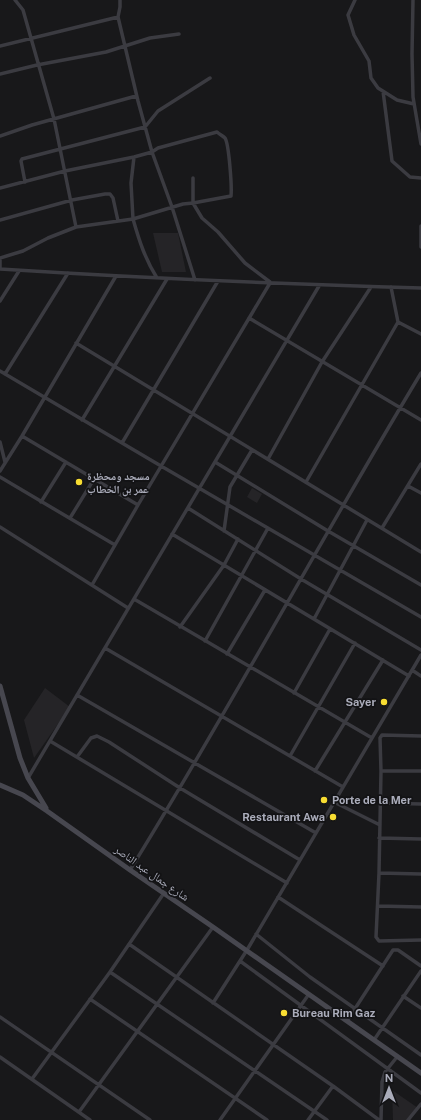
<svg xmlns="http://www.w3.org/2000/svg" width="421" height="1120" viewBox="0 0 421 1120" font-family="'Public Sans','Noto Naskh Arabic',sans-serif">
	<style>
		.built { fill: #252427 }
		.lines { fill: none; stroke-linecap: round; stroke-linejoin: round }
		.street { stroke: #3b3b41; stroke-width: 3.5 }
		.secondary { stroke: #47474f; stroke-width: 5 }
		.poi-dot { fill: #f8dd32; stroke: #131315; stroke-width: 1.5 }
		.labels { text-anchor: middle; stroke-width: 3.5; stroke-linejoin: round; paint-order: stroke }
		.poi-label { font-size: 11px; font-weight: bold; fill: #aaacba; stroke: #131315; text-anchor: start }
		.street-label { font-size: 11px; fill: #aaacba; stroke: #131315 }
	</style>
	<rect width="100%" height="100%" fill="#18181a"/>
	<path class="built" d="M153,233H178L186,272H162Z
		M252,488L262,494L257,503L247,497Z
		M45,688L70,707L34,758L24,720Z
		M392,1090L418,1108L410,1120H393Z"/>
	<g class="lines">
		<path class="street" d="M15,0L23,10L54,119L76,227L133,219C139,240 145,259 157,278
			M120,0V7L118,17L138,101L152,152L172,207L195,280
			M355,0L348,15L354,35L369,61L371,78L378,88L397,100L414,104
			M413,0L412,54L413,97L421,144
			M0,46L118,17
			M0,74L37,65L106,52L150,38L179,34
			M383,91L392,161L410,177L421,178
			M0,136L32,125L136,96
			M134,157L131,183L133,219L183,204L193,203L202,218L218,232L245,263L270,282
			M25,182L21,161L22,159L145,127L158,111L210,78
			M0,188L65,171L134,157L152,152L158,148L217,132C219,134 223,136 225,138C229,144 232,187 231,196L193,203V178
			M0,220L72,200L105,194H110L113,198L118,221
			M421,226V247
			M0,269C140,278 281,284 421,288
			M0,269V258L23,251L48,238L76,227
			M0,301L19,271
			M249,318L421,420
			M398,322L421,334
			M76,343L421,552
			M0,371L161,466L421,617
			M5,374L68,273
			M82,420L167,279
			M22,436L138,505
			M0,442L5,462
			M122,443L218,281
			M268,459L322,362L371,287
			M215,462L328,531L421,585
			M0,471L22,436L116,276
			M0,477L115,545
			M306,482L398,322L391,287
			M408,486L421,493
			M41,502L66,462
			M188,508L301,579L421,650
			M70,518L94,479
			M0,527L128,608
			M382,528L421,464
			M224,531L230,487L252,450
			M172,534L409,676
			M92,585L138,505L270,283
			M134,599L372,738
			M314,619L367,520
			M180,627L224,565L238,539
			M205,641L268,528
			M105,648L343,787
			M227,654L265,590
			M412,670L421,676
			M294,693L330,629
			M77,695L316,833
			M421,736L382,735L380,738L381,771L379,873L376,937L379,941L421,940
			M50,741L287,883
			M290,756L355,643
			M77,757L91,738L97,736L109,742L180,788L300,860
			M315,771L383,660
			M381,771H421
			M28,778L319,286
			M334,802L380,825
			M380,803L421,804
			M379,838L421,839
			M130,870C231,707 322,537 421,373
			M379,873L421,874
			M278,897L383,966
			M378,906L421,907
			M256,934L310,977L421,1055
			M129,944L333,1086L379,1120
			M240,961L421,1093
			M110,972L327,1120
			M403,996L421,1008
			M90,999L267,1120
			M213,1003L247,950L421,655
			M0,1017L150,1120
			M347,1021L393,950H398L421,966
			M374,1040L421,971
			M0,1057L90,1120
			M32,1079L110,972L164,893
			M79,1112L213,927
			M220,1120L309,994
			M308,1120L333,1086
			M381,1120L382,1082L385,1072L397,1057
			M408,1120L421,1104"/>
		<path class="secondary" d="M0,686L20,758L28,778L46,808
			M0,785L23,795L47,811L130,870L213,927L421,1073"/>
	</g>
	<g class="poi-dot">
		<circle cx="79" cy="482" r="4"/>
		<circle cx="384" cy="702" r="4"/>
		<circle cx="324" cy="800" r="4"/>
		<circle cx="333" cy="817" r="4"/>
		<circle cx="284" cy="1013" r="4"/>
	</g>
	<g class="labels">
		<g class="poi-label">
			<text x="87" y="480">مسجد ومحظرة<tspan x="87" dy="13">عمر بن الخطاب</tspan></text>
			<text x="376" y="706" text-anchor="end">Sayer</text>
			<text x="332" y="804">Porte de la Mer</text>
			<text x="325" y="821" text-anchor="end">Restaurant Awa</text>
			<text x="292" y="1017">Bureau Rim Gaz</text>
		</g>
		<g class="street-label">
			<text transform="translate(152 873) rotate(35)" y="4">شارع جمال عبد الناصر</text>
		</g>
	</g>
	<g transform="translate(389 1088)" stroke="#131315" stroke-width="3" paint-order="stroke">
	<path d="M0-3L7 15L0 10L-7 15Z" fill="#aaacba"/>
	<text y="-6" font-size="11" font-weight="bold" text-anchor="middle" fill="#aaacba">N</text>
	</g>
</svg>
